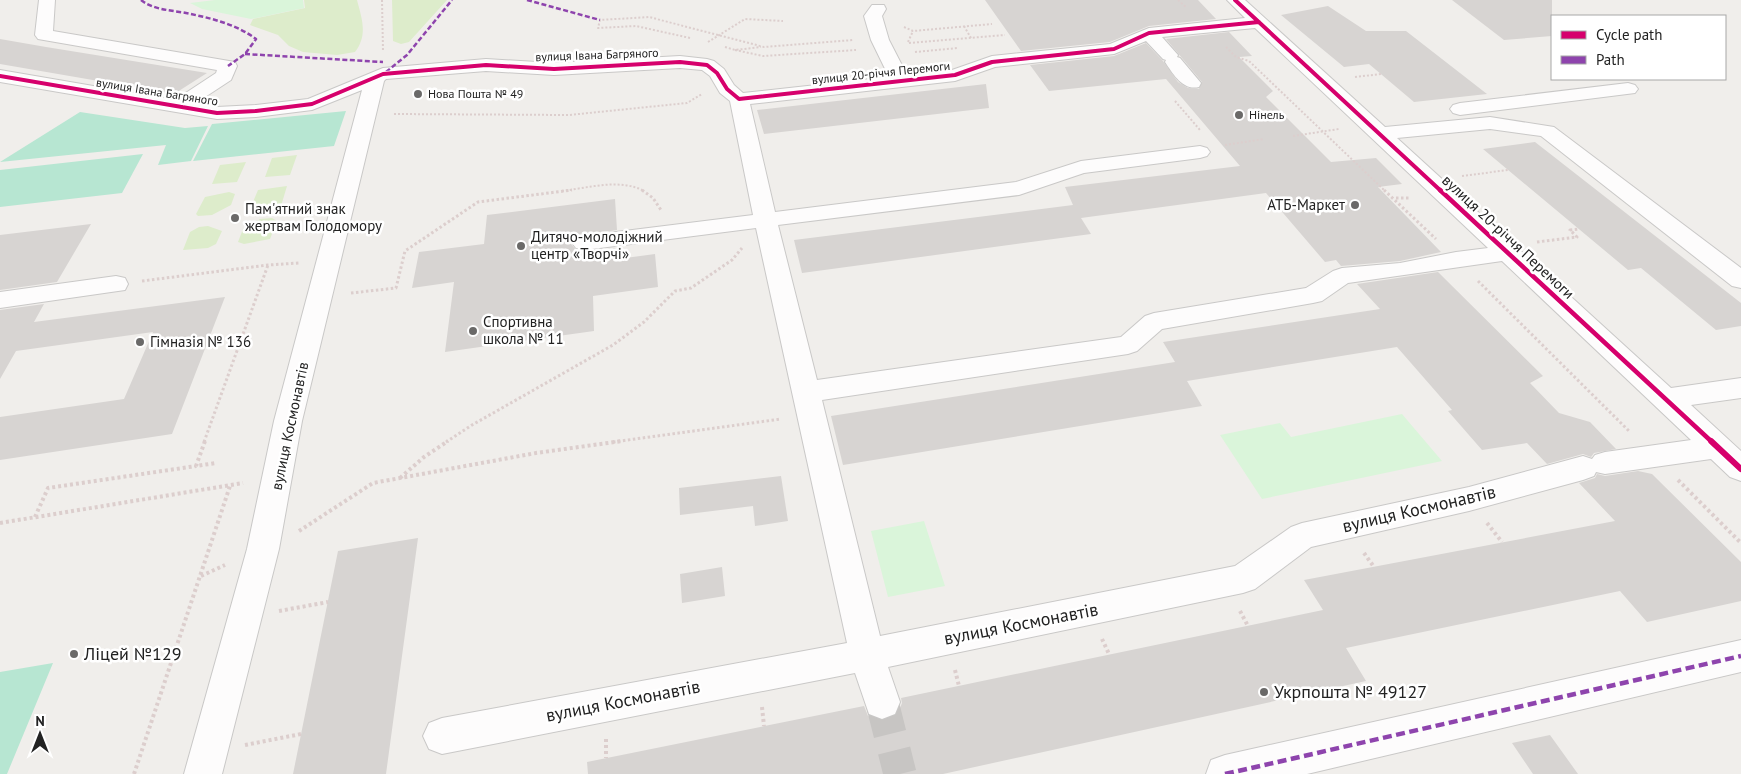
<svg xmlns="http://www.w3.org/2000/svg" width="1741" height="774" viewBox="0 0 1741 774" font-family="'PT Sans',sans-serif">
	<style>
		.grass { fill: #ddeccb }
		.park { fill: #daf5da }
		.pitch { fill: #b7e6d2 }
		.building { fill: #d7d4d2 }
		.lines { fill: none; stroke-linecap: round; stroke-linejoin: round }
		.minor-tunnel { stroke: #c7c5c3; stroke-width: 33; stroke-dasharray: 33 17; stroke-linecap: butt }
		.minor-casing { stroke: #c9c8c7; stroke-width: 2 }
		.path-far2 { stroke: #dccecd; stroke-width: 2; stroke-dasharray: 2 2; stroke-linecap: butt }
		.path-far1 { stroke: #dccecd; stroke-width: 3; stroke-dasharray: 2.5 2.5; stroke-linecap: butt }
		.path { stroke: #dccecd; stroke-width: 4; stroke-dasharray: 3 3; stroke-linecap: butt }
		.minor { fill: #fdfcfc; fill-rule: evenodd }
		.quiet-far1 { stroke: #8e44ad; stroke-width: 2.5; stroke-dasharray: 5 2.5; stroke-linecap: butt }
		.quiet { stroke: #8e44ad; stroke-width: 4.5; stroke-dasharray: 9 4.5; stroke-linecap: butt }
		.cycleway-far2-casing { stroke: #fff; stroke-width: 5.5 }
		.cycleway-far1-casing { stroke: #fff; stroke-width: 8 }
		.cycleway-casing { stroke: #fff; stroke-width: 9 }
		.cycleway-far2 { stroke: #d6006c; stroke-width: 4 }
		.cycleway-far1 { stroke: #d6006c; stroke-width: 4.5 }
		.cycleway { stroke: #d6006c; stroke-width: 6 }
		.poi-dot { fill: #6a6968; stroke: #fff; stroke-width: 2 }
		.labels { text-anchor: middle; stroke-width: 5; stroke-linejoin: round; paint-order: stroke }
		.far-street-label { font-size: 12px; fill: #222; stroke: #fff }
		.far-poi-label { font-size: 12px; fill: #222; stroke: #fff; text-anchor: start }
		.poi-label { font-size: 15px; fill: #222; stroke: #fff; text-anchor: start }
		.street-label { font-size: 15px; fill: #222; stroke: #fff }
		.near-street-label { font-size: 18px; fill: #222; stroke: #fff }
		.near-poi-label { font-size: 18px; fill: #222; stroke: #fff; text-anchor: start }
	</style>
	<rect width="100%" height="100%" fill="#f0eeeb"/>
	<path class="grass" d="M304,0H357C362,19 368,35 355,52L337,55L303,52L289,46L278,35L250,25L253,19L305,8Z
		M392,0H447L409,42L401,44L393,41Z
		M297,155L290,175L265,177L272,158Z
		M246,162L237,182L212,184L220,165Z
		M287,186L281,206L262,209L253,202L258,190Z
		M229,192L235,194L231,205L212,215L198,216L196,214L205,197Z
		M272,218L277,221L270,239L244,244L238,242L243,229L260,219Z
		M208,226L222,231L216,244L208,248L183,250L190,232L199,227Z"/>
	<path class="park" d="M215,0H303L304,8L251,19L202,9L190,3Z
		M1402,414L1442,461L1262,499L1220,435L1280,423L1291,437Z
		M924,521L945,586L888,597L871,531Z"/>
	<path class="pitch" d="M346,111L334,146L193,161L212,124Z
		M80,112L185,128L208,126L191,161L158,165L166,145L0,162Z
		M143,154L122,193L0,207V170Z
		M53,663L7,774H0V672Z"/>
	<path class="building" d="M985,0H1198L1216,19L1149,26L1110,42L1021,51Z
		M1452,0H1552V36L1504,40Z
		M1328,6L1366,31H1406L1487,94L1414,102L1369,64L1344,67L1281,15Z
		M1229,32L1252,56L1239,57L1273,91L1266,97L1331,162L1376,158L1402,184L1378,187L1441,252L1400,261L1341,266L1336,260L1325,262L1266,193L1081,218L1091,234L802,273L794,240L1073,205L1065,187L1240,166L1166,79L1049,91L1030,65L1114,56L1146,43L1163,61L1178,82L1188,88L1199,89L1202,82L1166,39Z
		M0,39L46,47L207,73L174,94L0,64Z
		M986,84L989,108L764,134L757,110Z
		M1535,142L1741,303V326L1716,330L1641,268L1628,270L1483,149Z
		M615,199L617,230L576,236L571,244L576,250L584,252L618,248V259L655,254L658,287L593,296L594,331L445,352L454,282L412,288L419,252L484,244L487,215Z
		M91,224L57,282L0,290V235Z
		M1438,272L1543,376L1530,383L1559,413L1590,422L1616,449L1594,453L1591,457L1583,454L1547,464L1527,443L1482,450L1448,411L1452,410L1397,347L1187,381L1202,406L843,465L831,416L1175,362L1163,342L1380,309L1357,284Z
		M225,297L172,434L0,460V417L124,399L153,332L16,351L0,379V310L44,304L34,322Z
		M1638,471L1652,474L1741,562V601L1647,622L1620,591L1346,648L1366,681L943,774H588L587,762L864,706L868,716L883,721L897,715L902,703L901,698L1323,610L1304,580L1615,521L1579,483L1595,478L1597,474L1605,476Z
		M781,476L788,521L755,526L753,506L680,515L679,488Z
		M418,538L386,774H293L338,551Z
		M722,567L725,596L682,603L680,574Z
		M1550,735L1578,774H1533L1512,743Z"/>
	<g class="lines">
		<path class="minor-tunnel" d="M882,702L900,774"/>
		<g class="minor-casing">
			<path id="minor" d="M39,0H55L53,31L235,62L237,66L231,80L196,103L217,107L256,105L308,99L383,68L486,59L554,63L680,56L707,59L714,61L724,69L734,85L743,93L889,77L871,40L864,16L872,5H884L886,9L882,16L889,40L907,75L952,70L992,56L1110,44L1149,28L1245,18L1227,0H1245L1385,127L1490,117L1554,127L1741,268V288L1732,286L1541,136L1490,129L1397,138L1671,388L1741,378V398L1691,405L1741,451V481L1730,477L1711,459L1605,474L1596,472L1594,476L1583,480L1469,511L1311,547L1255,589L1243,593L888,667L900,702L895,714L882,719L869,714L855,673L442,754L429,749L423,736L429,723L442,718L847,643L756,228L584,250L576,248L572,243L576,238L584,236L753,215L730,101L720,93L710,76L702,70L680,68L554,75L486,71L386,79L384,81L302,421L279,549L222,774H184L247,549L274,421L362,90L312,110L256,117L217,119L0,82V70L175,100L216,73L217,70L38,39L35,35ZM1255,28L1488,248L1456,252L1400,263L1342,268L1333,271L1306,288L1154,313L1145,316L1121,337L817,380L778,225L1019,195L1084,173L1200,158L1207,156L1210,152L1207,148L1200,146L1081,161L1016,182L775,212L750,104L955,81L995,67L1114,54L1146,41L1163,59L1166,60L1165,62C1173,74 1183,91 1199,87L1201,83L1180,58L1177,57L1178,55L1162,37ZM1502,261L1691,440L1605,452L1595,455L1592,459L1583,456L1469,487L1302,523L1291,527L1235,566L880,636L822,400L1128,354L1137,351L1162,329L1313,303L1322,301L1348,283Z
				M1628,83L1635,85L1638,89L1635,93L1460,115L1453,113L1450,109L1453,105L1460,103Z
				M116,276L125,278L128,284L125,290L0,308V292Z
				M1741,640V672L1307,774H1206L1211,760L1225,755Z"/>
		</g>
		<path class="path-far2" d="M382,0L383,51
			M1178,0L1186,7
			M964,26L971,38
			M904,27L913,31L992,24
			M690,38L636,26L598,28L600,20L649,17L764,47L853,40
			M708,42L745,19L783,21
			M908,42L913,31
			M909,43L1005,35
			M725,47L735,50L761,47
			M1226,47L1236,57L1249,61L1385,191
			M735,50L763,56L856,50
			M915,52L958,48
			M1355,77L1381,74
			M1175,101L1200,130
			M394,114L569,115L687,103L702,94
			M1293,136L1339,129
			M1225,145L1264,139
			M1462,176L1508,170
			M562,191C588,188 620,178 644,191"/>
		<path class="path-far1" d="M642,190L653,198L661,210
			M1384,190L1436,239
			M1396,198H1409
			M1537,242L1577,237L1570,230L1579,229
			M142,281L268,265L299,263
			M1478,281L1629,431
			M351,293L396,288L405,251L478,202L572,190
			M204,442L268,265
			M446,442L472,425L613,345L644,322L675,291L691,288L732,260L742,248
			M613,442L781,419"/>
		<path class="path" d="M205,441L196,466L216,463
			M400,478L424,457L448,441
			M1678,480L1741,543
			M35,517L48,488L196,466
			M0,523L243,483
			M1487,523L1502,542
			M299,531L373,483L536,453L622,441
			M1364,553L1374,567
			M201,576L225,565
			M279,611L328,602
			M1240,611L1248,626
			M1102,639L1109,654
			M955,670L959,686
			M762,707L764,726
			M606,739V758
			M245,745L301,734
			M134,774L230,486"/>
		<use href="#minor" class="minor"/>
		<path class="quiet-far1" d="M141,0C154,10 170,10 186,13C210,18 236,24 256,39L245,54L228,66
			M527,0L600,20
			M245,54L383,62
			M386,72L407,55L452,0"/>
		<path class="quiet" d="M1225,774L1741,656"/>
		<g class="cycleway-far2-casing">
			<path id="cycleway-far2" d="M1235,0L1441,191
				M0,76L217,113L256,111L312,104L383,74L486,65L554,69L680,62L707,65L717,73L727,89L739,99L955,75L992,62L1114,49L1149,33L1259,22"/>
		</g>
		<g class="cycleway-far1-casing">
			<path id="cycleway-far1" d="M1440,190L1712,442"/>
		</g>
		<g class="cycleway-casing">
			<path id="cycleway" d="M1711,441L1741,469"/>
		</g>
		<use href="#cycleway-far2" class="cycleway-far2"/>
		<use href="#cycleway-far1" class="cycleway-far1"/>
		<use href="#cycleway" class="cycleway"/>
	</g>
	<g class="poi-dot">
		<circle cx="418" cy="94" r="5"/>
		<circle cx="1239" cy="115" r="5"/>
		<circle cx="1355" cy="205" r="5"/>
		<circle cx="235" cy="218" r="5"/>
		<circle cx="521" cy="246" r="5"/>
		<circle cx="473" cy="331" r="5"/>
		<circle cx="140" cy="342" r="5"/>
		<circle cx="74" cy="654" r="5"/>
		<circle cx="1264" cy="692" r="5"/>
	</g>
	<g class="labels">
		<g class="far-street-label">
			<text transform="translate(597 55) rotate(-2)" y="4">вулиця Івана Багряного</text>
			<text transform="translate(881 73) rotate(-6)" y="4">вулиця 20-річчя Перемоги</text>
			<text transform="translate(157 92) rotate(9)" y="4">вулиця Івана Багряного</text>
		</g>
		<g class="far-poi-label">
			<text x="428" y="98">Нова Пошта № 49</text>
			<text x="1249" y="119">Нінель</text>
		</g>
		<g class="poi-label">
			<text x="1345" y="210" text-anchor="end">АТБ-Маркет</text>
			<text x="245" y="214">Пам'ятний знак<tspan x="245" dy="17">жертвам Голодомору</tspan></text>
			<text x="531" y="242">Дитячо-молодіжний<tspan x="531" dy="17">центр «Творчі»</tspan></text>
			<text x="483" y="327">Спортивна<tspan x="483" dy="17">школа № 11</tspan></text>
			<text x="150" y="347">Гімназія № 136</text>
		</g>
		<g class="street-label">
			<text transform="translate(1508 237) rotate(43)" y="5">вулиця 20-річчя Перемоги</text>
			<text transform="translate(290 426) rotate(-78)" y="5">вулиця Космонавтів</text>
		</g>
		<g class="near-street-label">
			<text transform="translate(1419 509) rotate(-13)" y="6">вулиця Космонавтів</text>
			<text transform="translate(1021 624) rotate(-11)" y="6">вулиця Космонавтів</text>
			<text transform="translate(623 701) rotate(-11)" y="6">вулиця Космонавтів</text>
		</g>
		<g class="near-poi-label">
			<text x="84" y="660">Ліцей №129</text>
			<text x="1274" y="698">Укрпошта № 49127</text>
		</g>
	</g>
	<rect x="1551" y="15" width="175" height="65" fill="#ffffff" stroke="#a7a7a7"/>
	<rect x="1561" y="31" width="25" height="8" fill="#d6006c" stroke="#a7a7a7"/>
	<text x="1596" y="40" font-size="15" fill="#222222">Cycle path</text>
	<rect x="1561" y="56" width="25" height="8" fill="#8e44ad" stroke="#a7a7a7"/>
	<text x="1596" y="65" font-size="15" fill="#222222">Path</text>
	<g transform="translate(40 734)" stroke="#ffffff" stroke-width="4" paint-order="stroke">
	<path d="M0-4L9 19L0 12L-9 19Z" fill="#222222"/>
	<text y="-8" font-size="14" font-weight="bold" text-anchor="middle" fill="#222222">N</text>
	</g>
</svg>
